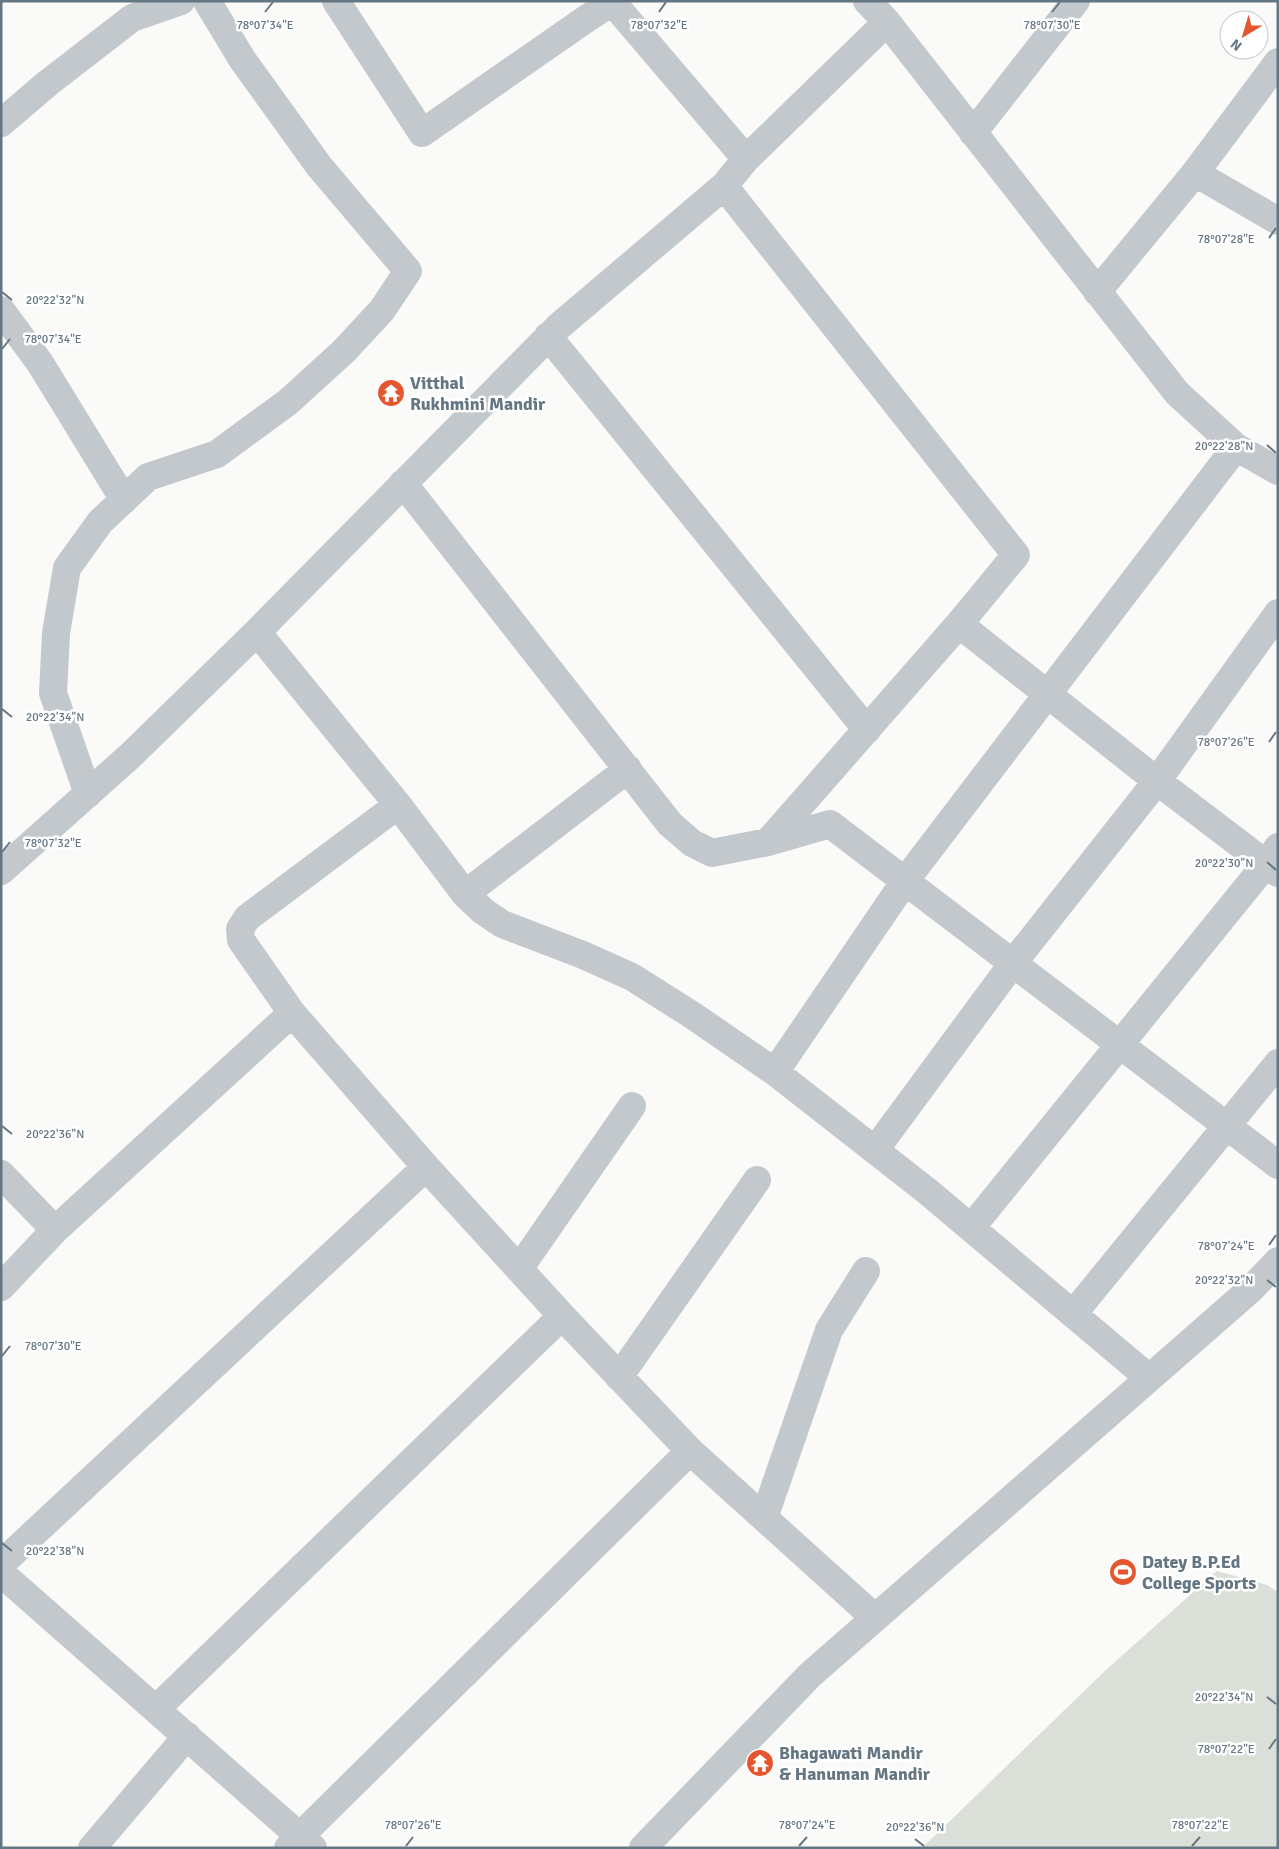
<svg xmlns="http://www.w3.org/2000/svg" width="1279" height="1849" viewBox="0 0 1279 1849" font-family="Signika,sans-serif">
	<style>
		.green { fill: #dadfd7 }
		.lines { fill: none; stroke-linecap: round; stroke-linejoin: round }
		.minor { stroke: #c3c8cc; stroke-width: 28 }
		.ticks { fill: none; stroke: #657683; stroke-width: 2 }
		.labels { text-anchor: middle; stroke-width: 5; stroke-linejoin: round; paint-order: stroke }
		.poi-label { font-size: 18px; font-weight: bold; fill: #657683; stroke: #fff; text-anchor: start }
		.ticks-label { font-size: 12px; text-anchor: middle; fill: #657683; stroke: #fff; stroke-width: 5; stroke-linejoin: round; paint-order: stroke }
	</style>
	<rect width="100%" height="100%" fill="#fafaf8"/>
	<path class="green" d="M1217,1571L1267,1585L1278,1592V1848H922L1107,1669Z"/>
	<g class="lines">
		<path class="minor" d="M336,1L422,133L586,19L614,1
			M867,1L887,22L1177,393L1236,447L1278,471
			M613,3L746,159
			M1,123L48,83L132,18L181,1
			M973,133L1076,1
			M1195,173L1278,221
			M724,186L1016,555L959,624L768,842
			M1097,292L1195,173L1278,62
			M1,310L40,363L124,500
			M548,336L867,730
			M403,483L670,824L692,843L712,853L768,842L830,824L1278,1165
			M959,624L1157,781L1278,873
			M257,632L398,805L465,894L483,911L502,924L583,955L632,977L692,1015L775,1072L927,1191L1149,1378
			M88,794L53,693L56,633L67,568L100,522L148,477L217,454L288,402L344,351L382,310L408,271L319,166L242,59L207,1
			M398,805L247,918L240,929L241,940L292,1013L426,1167L562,1316L690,1451L875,1618
			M1,871L131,755L257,632L558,327L724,186L746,159L887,22
			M465,894L628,769
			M775,1072L905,881L1236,447
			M875,1150L1013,963L1157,781L1278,613
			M1,1174L55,1230
			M971,1228L1266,864L1278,847
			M519,1269L632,1106
			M1,1287L55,1230L292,1013
			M1073,1314L1278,1063
			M619,1377L757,1180
			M764,1518L829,1330L866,1271
			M1,1564L426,1167
			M1,1573L313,1848
			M156,1709L562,1316
			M92,1848L187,1736
			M288,1848L690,1451
			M643,1848L810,1675L1250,1290L1278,1261"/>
	</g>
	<path class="ticks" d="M265,12L273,2M659,12L666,2M1052,12L1060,2M1269,238L1276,228M2,292L12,300M2,349L10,339M1267,445L1276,453M2,709L12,717M1269,742L1276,732M2,852L10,842M1267,862L1276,870M2,1126L12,1134M1269,1245L1276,1235M1267,1280L1276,1287M2,1356L10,1346M2,1543L12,1551M1267,1697L1276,1704M1269,1749L1276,1739M915,1839L924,1846M406,1846L413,1837M799,1846L807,1837M1192,1846L1200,1837"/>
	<defs>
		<g id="temple-disc" transform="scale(1.4375)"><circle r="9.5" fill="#e4572e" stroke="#fff"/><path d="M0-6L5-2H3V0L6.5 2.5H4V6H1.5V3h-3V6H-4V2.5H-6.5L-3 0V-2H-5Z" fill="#fff"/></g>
		<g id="stadium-disc" transform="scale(1.4375)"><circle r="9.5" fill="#e4572e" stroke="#fff"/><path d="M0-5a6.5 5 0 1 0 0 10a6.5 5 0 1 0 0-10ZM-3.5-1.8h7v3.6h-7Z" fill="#fff"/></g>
	</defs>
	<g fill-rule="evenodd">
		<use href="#temple-disc" x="391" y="393"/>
		<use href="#stadium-disc" x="1123" y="1572"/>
		<use href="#temple-disc" x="760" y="1763"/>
	</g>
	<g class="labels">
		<g class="poi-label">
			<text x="410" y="389">Vitthal<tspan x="410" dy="21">Rukhmini Mandir</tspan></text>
			<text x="1142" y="1568">Datey B.P.Ed<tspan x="1142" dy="21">College Sports</tspan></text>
			<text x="779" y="1759">Bhagawati Mandir<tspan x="779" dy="21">&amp; Hanuman Mandir</tspan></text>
		</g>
	</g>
	<g class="ticks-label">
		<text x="265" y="29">78°07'34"E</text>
		<text x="659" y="29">78°07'32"E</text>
		<text x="1052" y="29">78°07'30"E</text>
		<text x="1226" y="243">78°07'28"E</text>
		<text x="55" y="304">20°22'32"N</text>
		<text x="53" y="343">78°07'34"E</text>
		<text x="1224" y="450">20°22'28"N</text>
		<text x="55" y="721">20°22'34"N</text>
		<text x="1226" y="746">78°07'26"E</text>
		<text x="53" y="847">78°07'32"E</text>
		<text x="1224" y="867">20°22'30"N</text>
		<text x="55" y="1138">20°22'36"N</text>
		<text x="1226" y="1250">78°07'24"E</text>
		<text x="1224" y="1284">20°22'32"N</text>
		<text x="53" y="1350">78°07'30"E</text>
		<text x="55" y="1555">20°22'38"N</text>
		<text x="1224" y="1701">20°22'34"N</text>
		<text x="1226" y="1753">78°07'22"E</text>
		<text x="413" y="1829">78°07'26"E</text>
		<text x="807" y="1829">78°07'24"E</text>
		<text x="1200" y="1829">78°07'22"E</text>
		<text x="915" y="1831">20°22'36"N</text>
	</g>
	<rect width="1279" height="1849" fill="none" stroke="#657683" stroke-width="5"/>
	<g transform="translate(1244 35) rotate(218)"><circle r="24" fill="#ffffff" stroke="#c1c8cd"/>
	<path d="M0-4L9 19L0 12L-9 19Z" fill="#e4572e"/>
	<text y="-8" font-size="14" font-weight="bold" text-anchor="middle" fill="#657683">N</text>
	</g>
</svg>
